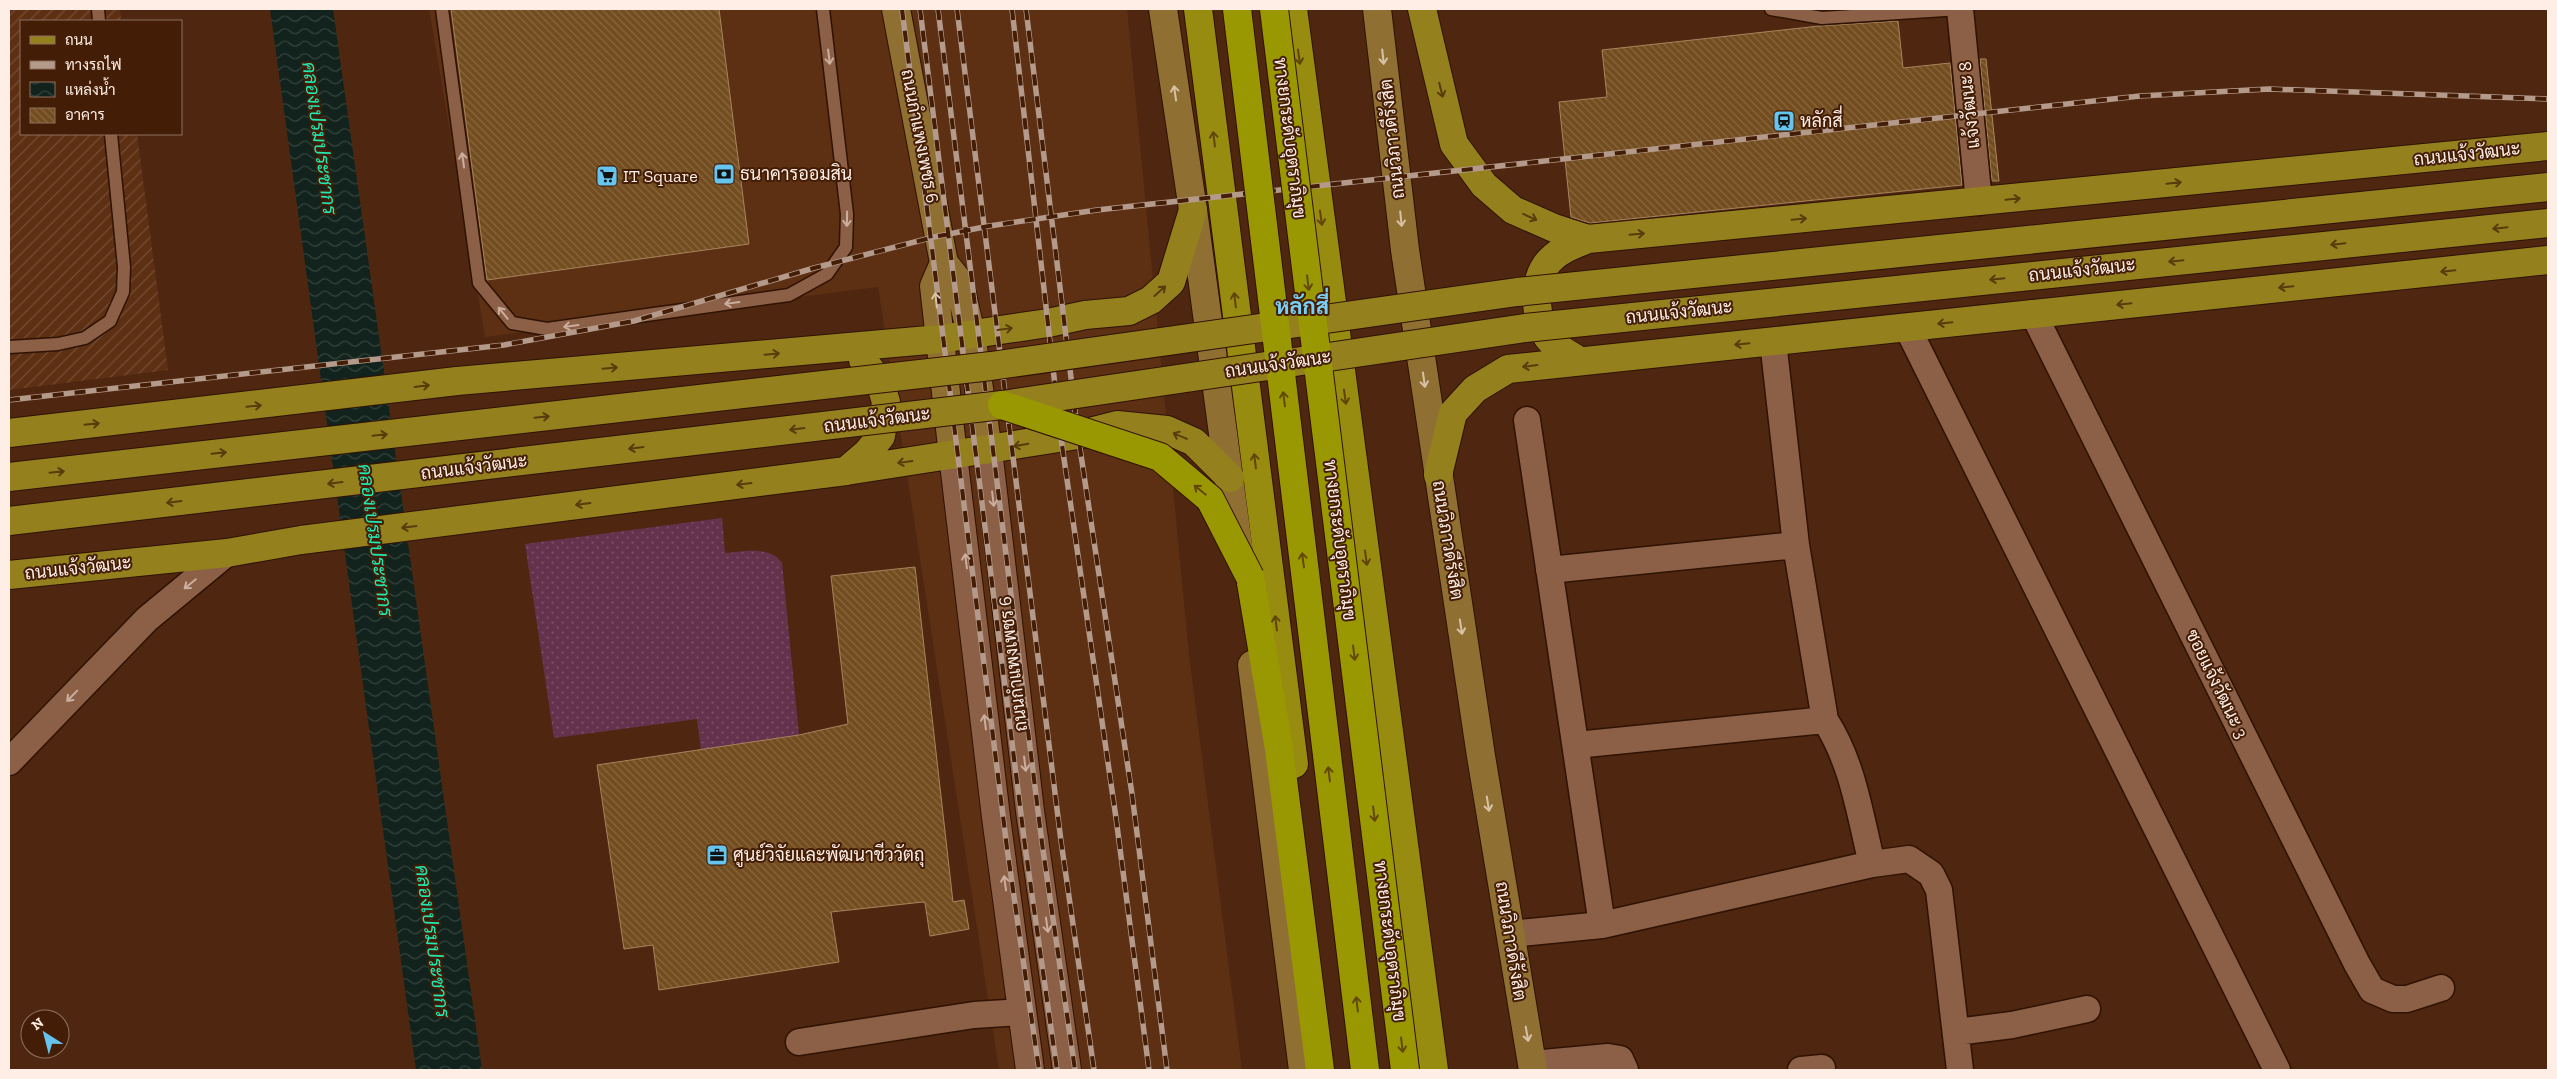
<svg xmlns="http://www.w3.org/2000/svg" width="2557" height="1079" viewBox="0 0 2557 1079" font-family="'Zilla Slab',Sarabun,serif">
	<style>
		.built { fill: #5d2f13 }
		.industrial { fill: url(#industrial-furrows) }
		.grass { fill: url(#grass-dots) }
		.water { fill: url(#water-waves) }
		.building { fill: url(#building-back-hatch); stroke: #a7845d }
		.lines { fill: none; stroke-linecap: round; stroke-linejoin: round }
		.service-casing { stroke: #2f1202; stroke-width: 15 }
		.minor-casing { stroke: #2f1202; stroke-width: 29 }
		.tertiary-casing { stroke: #2f1202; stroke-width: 30 }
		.secondary-casing { stroke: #2f1202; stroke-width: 30 }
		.primary-casing { stroke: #2f1202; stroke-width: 30 }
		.trunk-casing { stroke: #2f1202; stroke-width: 30 }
		.motorway-casing { stroke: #2f1202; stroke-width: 30 }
		.service { stroke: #8c5f47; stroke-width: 12 }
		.minor { stroke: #8c5f47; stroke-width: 26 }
		.tertiary { stroke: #8c5f47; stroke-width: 28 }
		.secondary { stroke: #907032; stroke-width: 28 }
		.primary { stroke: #94811e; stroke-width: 28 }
		.trunk { stroke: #978c10; stroke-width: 28 }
		.motorway { stroke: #9a9802; stroke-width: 28 }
		.rail-casing { stroke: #b49a8b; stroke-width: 5.5 }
		.rail { stroke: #431d05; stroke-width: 4; stroke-dasharray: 11; stroke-linecap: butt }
		.primary-bridge-casing { stroke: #2f1202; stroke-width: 30; stroke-linecap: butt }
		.motorway-bridge-casing { stroke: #2f1202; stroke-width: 30; stroke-linecap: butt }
		.primary-bridge { stroke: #94811e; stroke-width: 28 }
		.motorway-bridge { stroke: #9a9802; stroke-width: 28 }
		.oneway { stroke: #cbae9e }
		.oneway2 { stroke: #604409 }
		.oneway3 { stroke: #d8c2a7 }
		.oneway4 { stroke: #5b3b0c }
		.oneway5 { stroke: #614804 }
		.labels { text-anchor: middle; stroke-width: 4; stroke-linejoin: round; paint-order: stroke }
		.street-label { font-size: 18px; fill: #feeee6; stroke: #431d05 }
		.poi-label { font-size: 18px; fill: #feeee6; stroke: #431d05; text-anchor: start }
		.water-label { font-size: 19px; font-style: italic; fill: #1ee9b5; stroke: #431d05 }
		.district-label { font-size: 22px; font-weight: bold; fill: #79d0f7; stroke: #431d05 }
	</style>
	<defs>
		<pattern id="industrial-furrows" width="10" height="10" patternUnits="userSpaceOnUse" patternTransform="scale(1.25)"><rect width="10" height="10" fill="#5d2f13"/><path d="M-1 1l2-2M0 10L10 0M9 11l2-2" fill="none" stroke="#754d35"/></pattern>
		<pattern id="grass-dots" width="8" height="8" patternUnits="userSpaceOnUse" patternTransform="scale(1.25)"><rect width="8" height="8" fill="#65324d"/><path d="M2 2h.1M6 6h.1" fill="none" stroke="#7c5067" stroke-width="1.8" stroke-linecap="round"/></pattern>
		<pattern id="water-waves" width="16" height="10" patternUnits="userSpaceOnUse" patternTransform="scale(1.25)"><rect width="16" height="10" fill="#11231c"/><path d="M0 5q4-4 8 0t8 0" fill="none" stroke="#35433d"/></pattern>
		<pattern id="building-back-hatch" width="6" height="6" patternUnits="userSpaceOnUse" patternTransform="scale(1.25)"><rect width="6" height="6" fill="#734d1f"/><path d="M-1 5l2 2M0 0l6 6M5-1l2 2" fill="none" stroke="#886740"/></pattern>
	</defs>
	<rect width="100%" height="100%" fill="#4f2710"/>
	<path class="built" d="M429,9H1127L1189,655L1242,1070H999L878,287L485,337Z"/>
	<path class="industrial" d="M9,9H120L121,21H21V134H137L168,370L9,390Z"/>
	<path class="grass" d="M722,518L725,553C744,552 770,545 782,563L799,735L701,750L697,719L554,738L525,544Z"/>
	<path class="water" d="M270,9H333L482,1070H416Z"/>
	<path class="building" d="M451,9H719L749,244L487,280Z
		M1898,21L1903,68L1950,63L1962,185L1590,223L1571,217L1559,102L1607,97L1602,50L1819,26Z
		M1980,59H1986L1999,181H1992Z
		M915,567L953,902L964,900L969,929L930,936L925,903L923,902L831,912L839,962L659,990L653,945L624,949L597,765L799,735L848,724L831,576Z"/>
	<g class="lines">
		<g class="service-casing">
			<path id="service" d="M98,9L99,21
				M442,9L479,283L512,323L547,329L789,295L827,274L846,247L847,214L823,9
				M1771,9L1822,18L1960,9
				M9,347L58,344L85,338L110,321L123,292L124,267L111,134"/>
		</g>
		<g class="minor-casing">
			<path id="minor" d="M1960,9L1979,202
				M2033,313L2357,964L2372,990L2393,999H2407L2441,988
				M1907,327L2277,1070
				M1773,341L1796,545L1825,720
				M1527,420L1602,925
				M1549,570L1796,545
				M1576,745L1825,720C1853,763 1860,815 1872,864
				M9,762L147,619L227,553
				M1510,934L1602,925L1872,864L1909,859L1931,874L1939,890L1960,1070
				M1956,1032L2012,1025L2087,1009
				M799,1042L974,1015L1022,1012
				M1532,1064L1608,1057L1620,1059L1625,1070
				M1801,1070L1822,1068"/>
		</g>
		<g class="tertiary-casing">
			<path id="tertiary" d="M988,450L1030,811L1067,1070
				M953,455L996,817L1030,1070"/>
		</g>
		<g class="secondary-casing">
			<path id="secondary" d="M896,9L944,263L959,282L971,334L988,450
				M1163,9L1193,210L1239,553
				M1377,9L1405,250L1481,756L1533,1070
				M944,263L934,286L953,455
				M1252,665L1303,1070"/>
		</g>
		<g class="primary-casing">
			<path id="primary" d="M1422,9L1454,144L1484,185L1513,210L1554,228L1588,239L2548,146
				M1578,360C1570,355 1560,350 1553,343C1534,326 1532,285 1546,265C1556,251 1573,245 1588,239
				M9,433L457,381L940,339L1048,323L1085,315L1129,311L1151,300L1171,282L1193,210
				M846,471L867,453L881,436L886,402L880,382L863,360
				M1438,475L1453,413L1475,389L1508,369L2548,260
				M9,575L227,553L301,540L846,471L1078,435L1117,425L1167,430L1194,442L1230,478"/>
		</g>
		<g class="trunk-casing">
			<path id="trunk" d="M1198,9L1294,764
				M1293,9L1434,1070"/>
		</g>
		<g class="motorway-casing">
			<path id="motorway" d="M1250,577L1279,749L1320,1070"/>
		</g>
		<use href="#service" class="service"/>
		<use href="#minor" class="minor"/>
		<use href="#tertiary" class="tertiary"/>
		<use href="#secondary" class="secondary"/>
		<use href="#primary" class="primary"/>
		<use href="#trunk" class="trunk"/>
		<use href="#motorway" class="motorway"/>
		<g class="rail-casing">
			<path id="rail" d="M902,9L1007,848L1039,1070
				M920,9L1025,846L1057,1070
				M938,9L1042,843L1075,1070
				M957,9L1061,841L1094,1070
				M1012,9L1061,438L1116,818L1149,1070
				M1026,9L1078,435L1132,794L1167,1070
				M9,400L504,345L634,321L814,268L934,237L989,226L1097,210L2140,96L2269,89L2548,99"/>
		</g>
		<use href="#rail" class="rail"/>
		<g class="primary-bridge-casing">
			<path id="primary-bridge" d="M9,477L991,366L1517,292L2548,187
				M9,521L1002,405L1525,328L2548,223"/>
		</g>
		<g class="motorway-bridge-casing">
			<path id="motorway-bridge" d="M1237,9L1365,1070
				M1274,9L1405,1070
				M1002,405L1160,457L1210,499L1250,577"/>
		</g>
		<use href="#primary-bridge" class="primary-bridge"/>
		<use href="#motorway-bridge" class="motorway-bridge"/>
	</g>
	<defs><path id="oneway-shaft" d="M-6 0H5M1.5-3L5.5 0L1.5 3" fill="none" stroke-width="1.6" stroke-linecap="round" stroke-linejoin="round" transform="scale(1.25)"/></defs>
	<g class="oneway">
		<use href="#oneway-shaft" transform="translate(829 57) rotate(83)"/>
		<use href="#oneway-shaft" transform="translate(463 160) rotate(-98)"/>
		<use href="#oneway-shaft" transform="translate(847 219) rotate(91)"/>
		<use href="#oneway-shaft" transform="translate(732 303) rotate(172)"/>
		<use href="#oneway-shaft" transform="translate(503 313) rotate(-129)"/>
		<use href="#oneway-shaft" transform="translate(571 326) rotate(172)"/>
		<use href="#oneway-shaft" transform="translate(993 499) rotate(83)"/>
		<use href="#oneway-shaft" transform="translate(966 561) rotate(-97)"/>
		<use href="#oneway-shaft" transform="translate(190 584) rotate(141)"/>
		<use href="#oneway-shaft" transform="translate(72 696) rotate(134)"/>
		<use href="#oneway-shaft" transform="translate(985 722) rotate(-97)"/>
		<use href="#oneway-shaft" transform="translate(1025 764) rotate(83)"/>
		<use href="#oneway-shaft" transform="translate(1005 883) rotate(-98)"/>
		<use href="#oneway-shaft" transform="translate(1047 925) rotate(82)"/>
	</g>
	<g class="oneway2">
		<use href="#oneway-shaft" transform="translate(1299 57) rotate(82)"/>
		<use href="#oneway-shaft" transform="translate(1214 139) rotate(-97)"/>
		<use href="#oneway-shaft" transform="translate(1321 218) rotate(82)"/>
		<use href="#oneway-shaft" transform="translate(1235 300) rotate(-97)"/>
		<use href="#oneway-shaft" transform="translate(1345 397) rotate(82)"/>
		<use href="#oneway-shaft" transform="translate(1255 461) rotate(-97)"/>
		<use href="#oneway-shaft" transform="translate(1366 558) rotate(82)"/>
		<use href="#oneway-shaft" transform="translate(1276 623) rotate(-97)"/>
	</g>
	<g class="oneway3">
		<use href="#oneway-shaft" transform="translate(1383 57) rotate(84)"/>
		<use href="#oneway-shaft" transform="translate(1175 93) rotate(-98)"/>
		<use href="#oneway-shaft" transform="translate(1401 219) rotate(84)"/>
		<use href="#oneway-shaft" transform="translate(936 300) rotate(-96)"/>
		<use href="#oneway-shaft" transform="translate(1424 380) rotate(82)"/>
		<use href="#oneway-shaft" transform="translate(1461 627) rotate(81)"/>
		<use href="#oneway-shaft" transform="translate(1488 804) rotate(81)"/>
		<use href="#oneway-shaft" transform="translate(1527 1034) rotate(80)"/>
	</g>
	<g class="oneway4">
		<use href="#oneway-shaft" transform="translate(1441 90) rotate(76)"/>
		<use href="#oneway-shaft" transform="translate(2174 183) rotate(-6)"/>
		<use href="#oneway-shaft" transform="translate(2013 199) rotate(-6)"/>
		<use href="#oneway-shaft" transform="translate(1530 217) rotate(24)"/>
		<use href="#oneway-shaft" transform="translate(1799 219) rotate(-5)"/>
		<use href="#oneway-shaft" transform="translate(2500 228) rotate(174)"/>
		<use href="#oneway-shaft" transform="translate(1637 234) rotate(-5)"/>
		<use href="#oneway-shaft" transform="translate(2338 244) rotate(174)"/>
		<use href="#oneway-shaft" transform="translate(2176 261) rotate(174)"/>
		<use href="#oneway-shaft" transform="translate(2448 271) rotate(174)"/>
		<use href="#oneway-shaft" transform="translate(1997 279) rotate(174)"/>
		<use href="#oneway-shaft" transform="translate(2286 287) rotate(174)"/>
		<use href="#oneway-shaft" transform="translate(1160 291) rotate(-42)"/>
		<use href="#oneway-shaft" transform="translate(2124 304) rotate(174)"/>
		<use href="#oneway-shaft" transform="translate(1945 323) rotate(174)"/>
		<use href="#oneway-shaft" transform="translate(1005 329) rotate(-8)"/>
		<use href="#oneway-shaft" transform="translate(1742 344) rotate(174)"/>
		<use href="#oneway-shaft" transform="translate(772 354) rotate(-5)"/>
		<use href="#oneway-shaft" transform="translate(1530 366) rotate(173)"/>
		<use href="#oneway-shaft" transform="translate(610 368) rotate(-5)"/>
		<use href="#oneway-shaft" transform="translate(422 386) rotate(-7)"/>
		<use href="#oneway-shaft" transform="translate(254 406) rotate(-6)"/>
		<use href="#oneway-shaft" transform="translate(542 417) rotate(-6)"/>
		<use href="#oneway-shaft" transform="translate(92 424) rotate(-6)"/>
		<use href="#oneway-shaft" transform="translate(797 429) rotate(173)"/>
		<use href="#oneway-shaft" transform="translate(380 435) rotate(-6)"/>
		<use href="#oneway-shaft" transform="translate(1180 436) rotate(-157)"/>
		<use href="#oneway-shaft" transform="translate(1021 445) rotate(170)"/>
		<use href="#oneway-shaft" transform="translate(636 448) rotate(173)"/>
		<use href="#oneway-shaft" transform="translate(219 453) rotate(-6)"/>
		<use href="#oneway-shaft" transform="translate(905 462) rotate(172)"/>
		<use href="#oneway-shaft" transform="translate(57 472) rotate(-6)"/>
		<use href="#oneway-shaft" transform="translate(335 483) rotate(173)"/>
		<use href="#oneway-shaft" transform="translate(744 484) rotate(173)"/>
		<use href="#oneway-shaft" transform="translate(174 502) rotate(173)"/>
		<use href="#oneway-shaft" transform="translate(583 504) rotate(173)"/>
		<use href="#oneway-shaft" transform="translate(409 527) rotate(173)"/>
	</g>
	<g class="oneway5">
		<use href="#oneway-shaft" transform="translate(1308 283) rotate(83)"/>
		<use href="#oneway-shaft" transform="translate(1284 399) rotate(-97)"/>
		<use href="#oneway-shaft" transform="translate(1200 490) rotate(-141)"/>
		<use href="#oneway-shaft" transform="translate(1303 560) rotate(-97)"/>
		<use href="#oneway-shaft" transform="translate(1354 653) rotate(83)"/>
		<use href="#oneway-shaft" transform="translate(1329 774) rotate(-97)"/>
		<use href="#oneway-shaft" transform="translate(1374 814) rotate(83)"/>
		<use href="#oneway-shaft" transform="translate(1357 1004) rotate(-97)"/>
		<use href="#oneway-shaft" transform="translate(1402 1045) rotate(83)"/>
	</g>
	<defs>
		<g id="station-square" transform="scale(1.125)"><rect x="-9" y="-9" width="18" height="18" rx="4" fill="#65c5ee" stroke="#431d05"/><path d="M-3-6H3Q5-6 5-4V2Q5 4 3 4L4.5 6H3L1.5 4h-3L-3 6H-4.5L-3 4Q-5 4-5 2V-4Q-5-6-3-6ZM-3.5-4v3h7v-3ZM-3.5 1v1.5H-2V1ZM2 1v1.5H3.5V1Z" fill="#111"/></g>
		<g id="bank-square" transform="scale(1.125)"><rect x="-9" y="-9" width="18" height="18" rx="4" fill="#65c5ee" stroke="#431d05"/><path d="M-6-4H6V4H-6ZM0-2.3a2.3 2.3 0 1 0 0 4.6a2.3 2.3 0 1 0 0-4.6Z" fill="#111"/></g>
		<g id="supermarket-square" transform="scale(1.125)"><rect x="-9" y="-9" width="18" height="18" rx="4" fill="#65c5ee" stroke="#431d05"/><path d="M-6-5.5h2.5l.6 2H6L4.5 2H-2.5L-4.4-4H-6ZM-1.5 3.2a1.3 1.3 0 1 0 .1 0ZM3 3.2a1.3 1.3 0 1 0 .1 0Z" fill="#111"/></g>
		<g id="office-square" transform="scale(1.125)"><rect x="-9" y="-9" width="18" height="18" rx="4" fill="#65c5ee" stroke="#431d05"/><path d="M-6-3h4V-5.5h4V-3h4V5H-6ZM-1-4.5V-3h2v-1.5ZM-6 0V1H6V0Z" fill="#111"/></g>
	</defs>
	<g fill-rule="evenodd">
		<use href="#station-square" x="1784" y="121"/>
		<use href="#bank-square" x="724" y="174"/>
		<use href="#supermarket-square" x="607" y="176"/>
		<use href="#office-square" x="717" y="855"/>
	</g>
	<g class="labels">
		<g class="street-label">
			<text transform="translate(1969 105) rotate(-96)" y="6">แจ้งวัฒนะ 8</text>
			<text transform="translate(920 136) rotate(79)" y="6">ถนนกำแพงเพชร 6</text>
			<text transform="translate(1290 138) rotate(83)" y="6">ทางยกระดับอุตราภิมุข</text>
			<text transform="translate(1392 139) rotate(-96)" y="6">ถนนวิภาวดีรังสิต</text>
			<text transform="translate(2467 154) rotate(-6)" y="6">ถนนแจ้งวัฒนะ</text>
			<text transform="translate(2082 270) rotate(-6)" y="6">ถนนแจ้งวัฒนะ</text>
			<text transform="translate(1679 312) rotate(-6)" y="6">ถนนแจ้งวัฒนะ</text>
			<text transform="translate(1278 364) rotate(-8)" y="6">ถนนแจ้งวัฒนะ</text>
			<text transform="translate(877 420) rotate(-7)" y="6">ถนนแจ้งวัฒนะ</text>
			<text transform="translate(474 467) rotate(-7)" y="6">ถนนแจ้งวัฒนะ</text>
			<text transform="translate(1340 540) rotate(83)" y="6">ทางยกระดับอุตราภิมุข</text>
			<text transform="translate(1448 540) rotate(81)" y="6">ถนนวิภาวดีรังสิต</text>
			<text transform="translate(78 568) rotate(-6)" y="6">ถนนแจ้งวัฒนะ</text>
			<text transform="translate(1013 664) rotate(-97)" y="6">ถนนกำแพงเพชร 6</text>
			<text transform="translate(2217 684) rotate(64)" y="6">ซอยแจ้งวัฒนะ 3</text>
			<text transform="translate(1390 941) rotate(83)" y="6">ทางยกระดับอุตราภิมุข</text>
			<text transform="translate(1511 941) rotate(81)" y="6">ถนนวิภาวดีรังสิต</text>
		</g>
		<g class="poi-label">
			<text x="1800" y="127">หลักสี่</text>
			<text x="740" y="180">ธนาคารออมสิน</text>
			<text x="623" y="182">IT Square</text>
			<text x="733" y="861">ศูนย์วิจัยและพัฒนาชีววัตถุ</text>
		</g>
		<g class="water-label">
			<text transform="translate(320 138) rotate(82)" y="7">คลองเปรมประชากร</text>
			<text transform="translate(376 540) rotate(82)" y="7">คลองเปรมประชากร</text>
			<text transform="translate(433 941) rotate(82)" y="7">คลองเปรมประชากร</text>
		</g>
		<g class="district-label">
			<text x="1302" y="314">หลักสี่</text>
		</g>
	</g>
	<rect width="2557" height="1079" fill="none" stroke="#feeee6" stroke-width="20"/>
	<rect x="20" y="20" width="162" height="115" fill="#431d05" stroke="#8e715f"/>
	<rect x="30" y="36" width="25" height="8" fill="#94811e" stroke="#8e715f"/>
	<text x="65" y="45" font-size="15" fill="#feeee6">ถนน</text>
	<rect x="30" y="61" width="25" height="8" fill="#b49a8b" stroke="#8e715f"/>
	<text x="65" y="70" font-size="15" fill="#feeee6">ทางรถไฟ</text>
	<rect x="30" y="82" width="25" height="15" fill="url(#water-waves)" stroke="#8e715f"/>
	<text x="65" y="95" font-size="15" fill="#feeee6">แหล่งน้ำ</text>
	<rect x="30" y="108" width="25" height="15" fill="url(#building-back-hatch)" stroke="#8e715f"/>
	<text x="65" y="120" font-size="15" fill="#feeee6">อาคาร</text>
	<g transform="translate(45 1034) rotate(324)"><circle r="24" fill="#431d05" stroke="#8e715f"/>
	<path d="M0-4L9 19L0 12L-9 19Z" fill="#65c5ee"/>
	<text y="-8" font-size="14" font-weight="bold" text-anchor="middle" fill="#feeee6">N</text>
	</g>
</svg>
